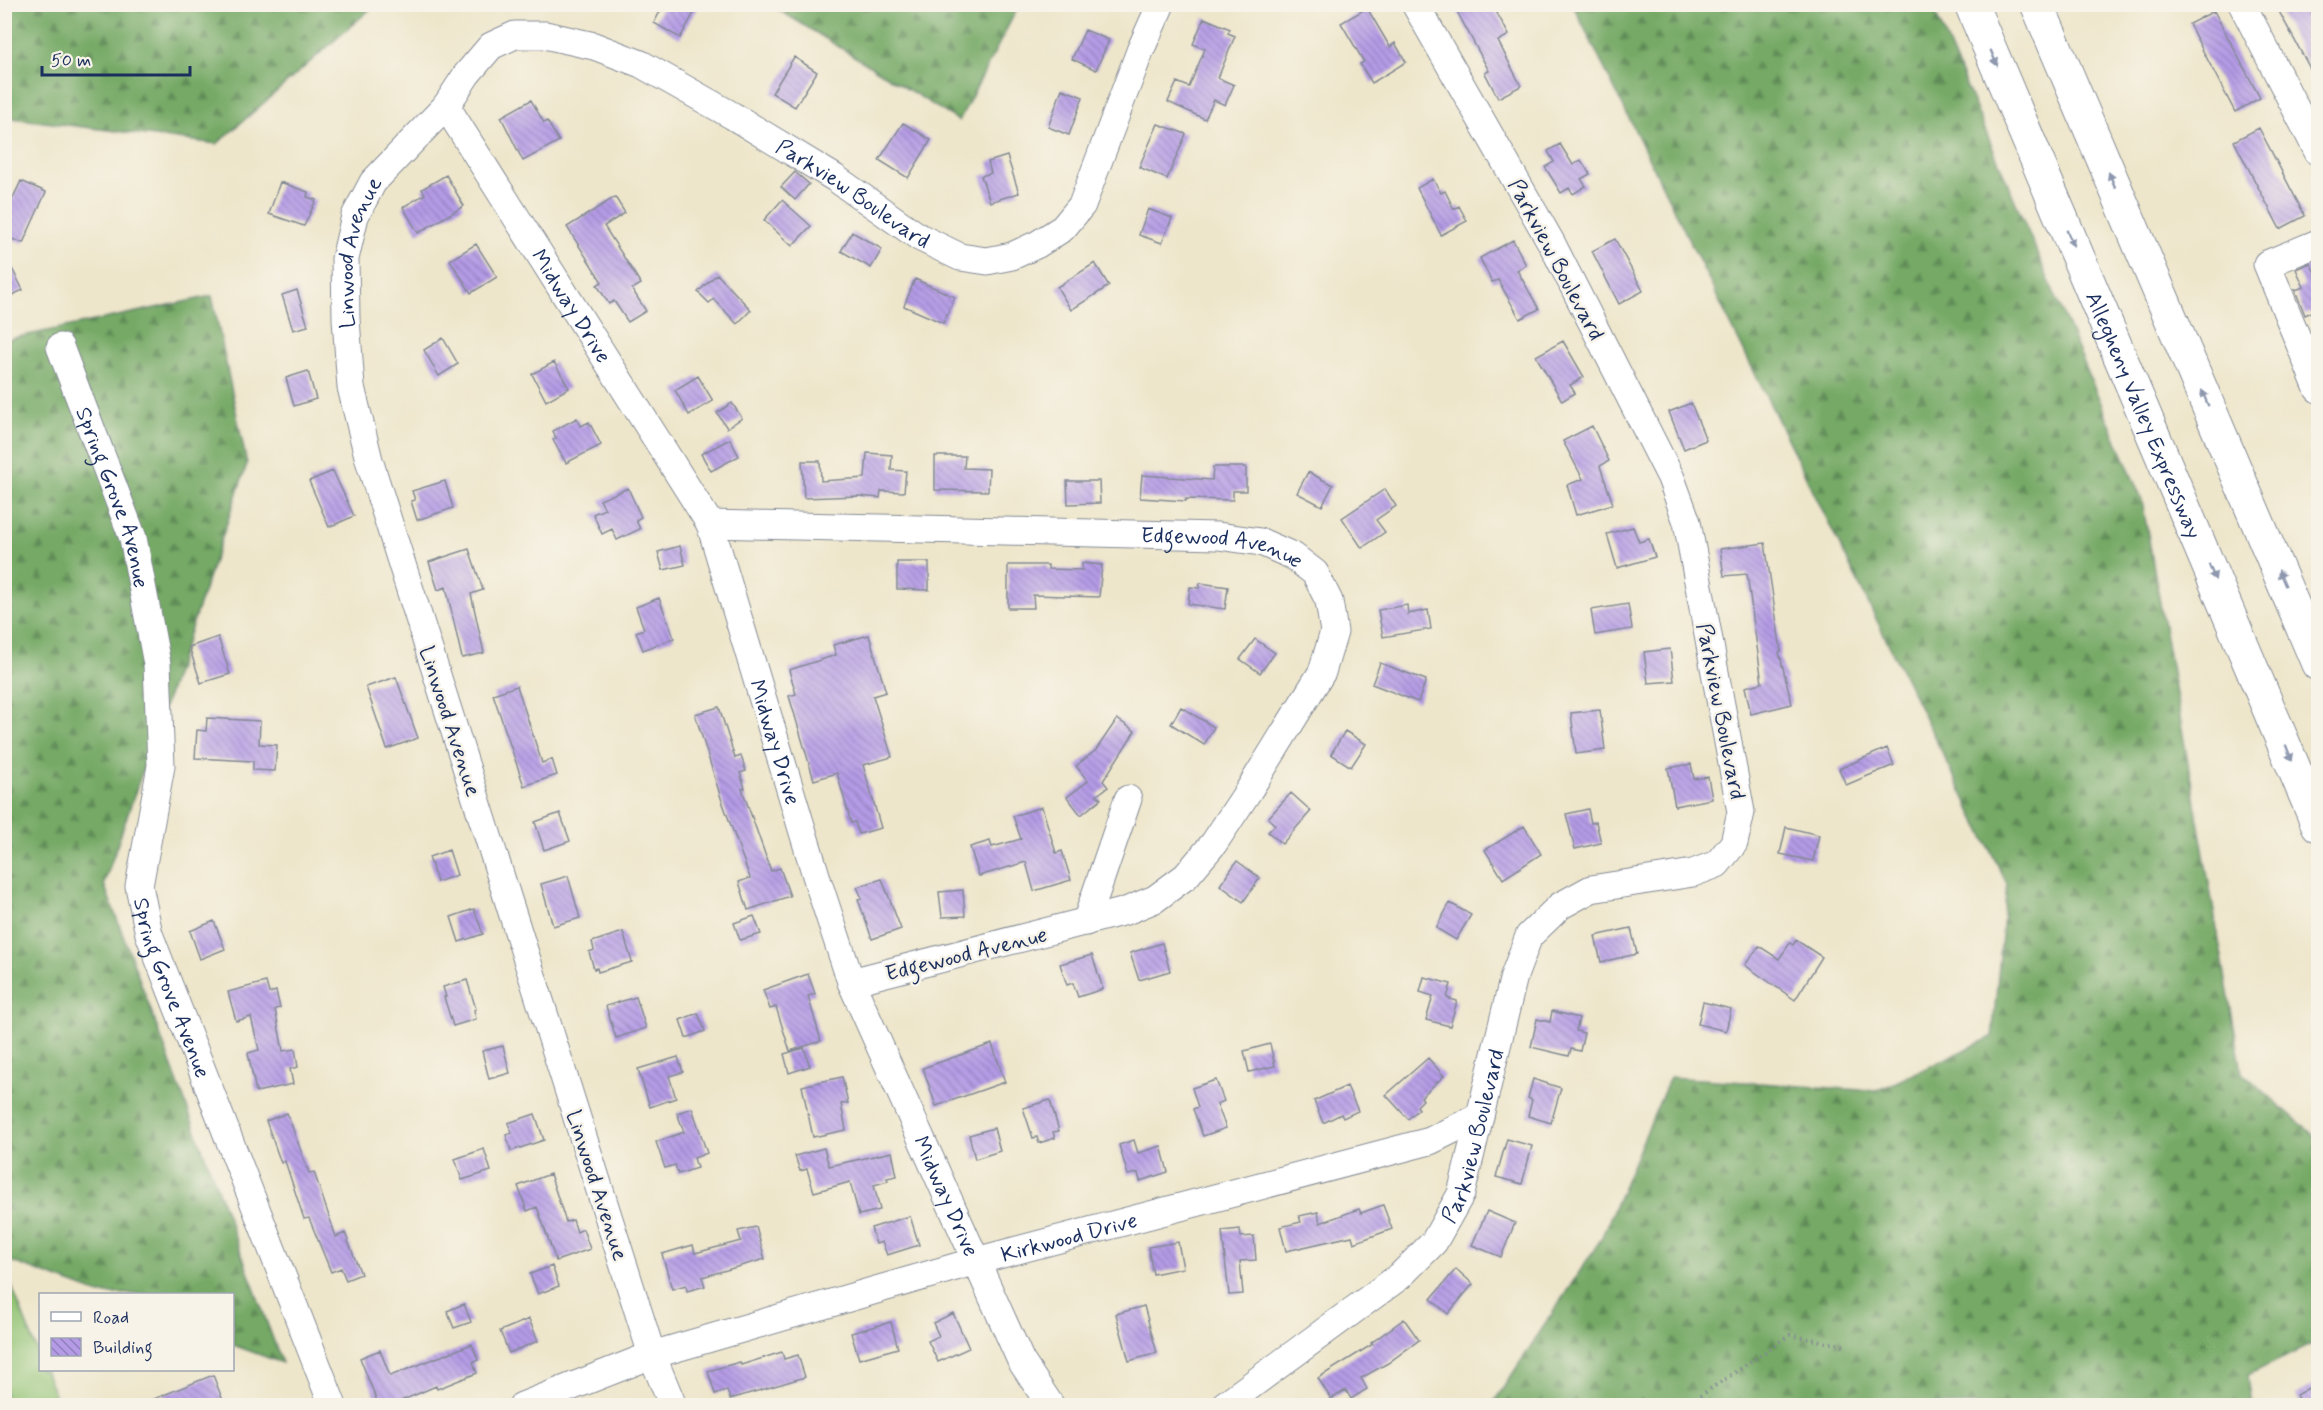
<svg xmlns="http://www.w3.org/2000/svg" width="2323" height="1410" viewBox="0 0 2323 1410" font-family="Mynerve,sans-serif">
	<style>
		.forest { fill: url(#forest-firs); stroke: #486c62; stroke-width: 1.5 }
		.park { fill: #92c373; stroke: #567968; stroke-width: 1.5 }
		.building { fill: url(#building-back-hatch) }
		.lines { fill: none; stroke-linecap: round; stroke-linejoin: round }
		.minor-casing { stroke: #848a94; stroke-width: 29 }
		.highway-casing { stroke: #848a94; stroke-width: 35 }
		.path { stroke: #848a94; stroke-width: 4; stroke-dasharray: 1.5 4.5; stroke-linecap: butt }
		.minor { stroke: #fff; stroke-width: 27 }
		.highway { stroke: #fff; stroke-width: 33 }
		.oneway { fill: #8d97ae }
		.labels { text-anchor: middle; stroke-width: 5; stroke-linejoin: round; paint-order: stroke }
		.street-label { font-size: 22px; fill: #1b2f5e; stroke: #f7f3e8 }
	</style>
	<defs>
		<pattern id="forest-firs" width="22" height="20" patternUnits="userSpaceOnUse" patternTransform="scale(1.5)"><rect width="22" height="20" fill="#75a965"/><path d="M5 1l3.5 6h-7zM16 11l3.5 6h-7z" fill="#5f8a56"/></pattern>
		<pattern id="building-back-hatch" width="6" height="6" patternUnits="userSpaceOnUse" patternTransform="scale(1.5)"><rect width="6" height="6" fill="#b59be6"/><path d="M-1 5l2 2M0 0l6 6M5-1l2 2" fill="none" stroke="#927fbe"/></pattern>
	</defs>
	<rect width="100%" height="100%" fill="#f7f3e8"/>
	<filter id="ink" filterUnits="userSpaceOnUse"><feTurbulence type="fractalNoise" baseFrequency=".0167" numOctaves="2"/><feDisplacementMap in="SourceGraphic" scale="12" xChannelSelector="R" yChannelSelector="G"/><feConvolveMatrix kernelMatrix="1 2 1 2 8 2 1 2 1" color-interpolation-filters="sRGB"/></filter>
	<filter id="wash" filterUnits="userSpaceOnUse"><feTurbulence type="fractalNoise" baseFrequency=".008" numOctaves="4" result="noise"/><feDisplacementMap in="SourceGraphic" scale="24" xChannelSelector="R" yChannelSelector="G"/><feGaussianBlur stdDeviation="1.35" result="paint"/><feColorMatrix in="noise" values="0 0 0 0 0 0 0 0 0 0 0 0 0 0 0 0 0 1.4 0 .05"/><feComposite in="paint" operator="in"/></filter>
	<g filter="url(#wash)">
		<rect width="100%" height="100%" fill="#eee6cb"/>
		<path class="forest" d="M5,4H375V5L217,144L5,117Z
			M771,5H1019L959,121Z
			M1573,5H1932L2142,500L2242,1072L2318,1139V1341L2248,1375L2252,1405H1492L1601,1239L1670,1077L1877,1091L1992,1037L2007,884Z
			M212,296L247,464L104,884L282,1363L233,1345L232,1294H99L5,1259L4,340Z"/>
		<path class="park" d="M5,1269L40,1359V1370H45L59,1405H5Z"/>
		<g id="blocks">
			<path class="building" d="M664,4H699L680,38L654,23Z
				M1453,4H1492L1509,35L1498,41L1521,86L1498,98L1485,73L1489,71Z
				M2275,4H2307L2319,25V85Z
				M1367,8L1390,47L1395,43L1406,62L1372,83L1360,64L1364,62L1341,23Z
				M2214,11L2260,98L2235,112L2189,24Z
				M1204,18L1230,29L1228,33L1235,36L1218,78L1234,85L1225,105L1214,100L1205,119L1168,102L1177,82L1189,87L1205,49L1193,44Z
				M1085,30L1109,40L1096,70L1072,59Z
				M794,57L817,72L795,107L772,93Z
				M1062,89L1083,97L1069,135L1048,127Z
				M531,100L544,123L547,121L559,141L523,161L501,117Z
				M903,123L931,140L908,178L879,160Z
				M1158,124L1186,134L1167,179L1139,167Z
				M2259,128L2305,216L2280,229L2234,141Z
				M1560,144L1573,165L1581,160L1590,174L1581,179L1586,186L1573,194L1569,188L1561,193L1545,167L1554,162L1548,151Z
				M1007,156L1019,193L990,202L981,176L991,173L988,162Z
				M795,172L809,184L795,200L781,187Z
				M446,175L464,206L418,233L403,207L425,194L422,189Z
				M1433,179L1441,193L1445,191L1454,209L1459,206L1467,221L1441,235L1417,188Z
				M21,181L46,192L23,243L4,236V217Z
				M280,182L308,192L307,197L316,200L304,226L269,214Z
				M615,197L625,213L604,226L641,284L632,289L646,311L628,322L614,301L609,304L597,285L602,282L567,227Z
				M782,200L811,226L792,246L764,220Z
				M1148,209L1172,218L1162,243L1139,235Z
				M852,232L882,249L871,268L841,251Z
				M1615,239L1643,291L1619,304L1592,251Z
				M1513,240L1526,265L1517,270L1539,309L1520,319L1498,280L1492,282L1480,258Z
				M476,244L497,277L471,293L450,260Z
				M4,253L23,290L4,299Z
				M1095,263L1109,286L1071,310L1057,287Z
				M2310,263L2319,281V321L2314,311L2305,315L2295,290L2304,287L2296,269Z
				M717,274L751,310L737,324L714,299L709,303L698,292Z
				M915,279L955,297L943,323L904,306Z
				M297,290L308,326L293,330L282,295Z
				M443,338L458,364L439,376L424,350Z
				M1563,341L1584,377L1570,385L1575,393L1562,401L1536,356Z
				M554,362L569,388L546,401L532,374Z
				M308,371L316,399L294,406L286,378Z
				M698,376L713,401L689,415L675,390Z
				M732,403L742,418L727,428L717,413Z
				M1691,403L1706,440L1684,449L1669,412Z
				M577,418L581,426L589,422L601,445L566,463L553,440L556,438L553,431Z
				M1592,426L1609,461L1600,466L1613,504L1576,515L1567,485L1583,479L1563,441Z
				M730,439L739,456L711,471L701,454Z
				M867,453L892,455L891,470L906,471L904,492L881,491L880,498L858,496L804,498L802,461H820L821,481L865,478Z
				M935,456H965L964,468L989,469L988,491L935,490Z
				M1213,467H1246V491H1233V500L1186,499V501L1140,498L1142,475L1212,480Z
				M333,471L354,516L329,527L309,481Z
				M1308,472L1333,485L1322,506L1297,493Z
				M445,481L453,508L417,520L411,501L415,500L412,491Z
				M1067,481H1099L1100,503L1068,504Z
				M628,488L641,517L636,520L640,529L617,540L612,529L602,534L593,514L605,509L600,500Z
				M1385,489L1396,506L1376,520L1385,532L1362,548L1342,518Z
				M1633,527L1639,542L1649,539L1655,557L1617,568L1607,534Z
				M1765,543L1781,651L1779,652L1792,704L1751,714L1745,687L1762,683L1747,574L1724,576L1720,549Z
				M680,546L685,565L663,570L658,552Z
				M469,549L483,590L471,594L484,653L462,658L446,587L438,590L429,562Z
				M897,562H929V590L897,589Z
				M1082,563L1102,565L1099,597L1033,595L1034,608H1008V565H1048V569L1082,570Z
				M1200,583L1228,587L1225,609L1188,604L1190,587L1199,588Z
				M659,598L674,638L643,650L636,632L644,629L636,607Z
				M1628,604L1632,629L1595,635L1591,610Z
				M1407,605L1408,614L1428,610L1431,629L1383,637L1378,610Z
				M869,635L886,692L873,696L892,757L863,765L881,828L859,834L855,822L851,823L837,773L814,780L789,696L796,694L789,670L836,655L833,645Z
				M218,637L230,674L201,683L189,647Z
				M1255,639L1275,653L1260,673L1240,659Z
				M1670,649L1674,681L1648,683L1644,652Z
				M1380,663L1426,680L1418,702L1372,684Z
				M396,677L418,738L387,749L366,687Z
				M517,686L542,763L552,759L557,775L524,786L493,694Z
				M719,707L735,758L741,756L746,771L740,773L745,788L742,789L771,871L780,868L790,896L748,910L739,882L750,878L721,798L695,714Z
				M1181,707L1214,727L1204,745L1171,724Z
				M1600,710L1605,750L1576,754L1571,713Z
				M207,718L260,721L259,744L277,745L275,771L253,770V761L195,758L197,730L206,731Z
				M1117,719L1135,731L1103,781L1108,787L1097,795L1101,799L1081,815L1067,797L1088,781L1076,766L1096,750Z
				M1345,731L1366,744L1351,767L1331,754Z
				M1887,748L1894,765L1846,785L1839,769Z
				M1691,764L1694,779L1708,777L1712,799L1675,806L1668,768Z
				M1291,793L1311,811L1282,844L1268,832L1275,825L1268,818Z
				M1042,807L1056,853L1062,851L1071,880L1034,891L1026,862L979,876L970,847L990,841L992,847L1021,839L1013,816Z
				M1588,809L1591,823L1596,822L1601,843L1575,849L1566,814Z
				M560,813L570,841L544,850L535,822Z
				M1524,826L1541,854L1503,879L1485,850Z
				M1786,827L1819,835L1813,861L1780,854Z
				M449,850L457,875L437,882L429,857Z
				M1237,861L1260,878L1243,902L1220,885Z
				M568,876L580,918L553,926L541,884Z
				M882,879L901,929L872,939L858,899L862,898L857,887Z
				M963,890L965,916L942,917L939,892Z
				M1450,903L1471,915L1456,940L1436,928Z
				M474,909L483,934L459,942L451,917Z
				M754,916L761,934L740,940L734,923Z
				M214,921L225,949L200,959L190,931Z
				M1631,928L1637,954L1601,962L1595,936Z
				M623,932L632,962L598,972L597,968L594,969L589,952L594,950L592,942Z
				M1796,940L1822,957L1795,1000L1745,965L1759,946L1779,959L1790,943L1793,945Z
				M1162,943L1170,971L1139,980L1130,953Z
				M1092,955L1103,989L1078,997L1073,983L1067,985L1060,964Z
				M808,974L815,994L808,996L821,1041L790,1051L776,1007L770,1009L763,990Z
				M1424,977L1451,984L1447,998L1457,1001L1450,1026L1426,1020L1433,996L1420,992Z
				M467,980L476,1009L474,1010L476,1019L453,1026L444,997H446L443,987Z
				M266,982L269,993L276,991L280,1008L275,1009L283,1051L295,1049L298,1067L290,1069L293,1084L256,1092L248,1053L259,1050L251,1017L236,1021L228,992Z
				M636,997L646,1028L616,1038L606,1006Z
				M1703,1002L1731,1009L1726,1031L1698,1024Z
				M1552,1011L1579,1018L1576,1031L1584,1033L1580,1051L1571,1049L1569,1056L1531,1047L1537,1019L1550,1022Z
				M698,1013L705,1031L686,1038L680,1020Z
				M992,1044L1005,1082L936,1106L923,1068Z
				M1270,1044L1275,1066L1249,1072L1244,1051Z
				M503,1046L510,1073L489,1079L482,1051Z
				M804,1048L810,1066L789,1073L784,1054Z
				M678,1057L683,1072L669,1076L676,1098L650,1107L638,1069Z
				M1428,1058L1444,1076L1421,1097L1423,1100L1417,1106L1419,1109L1408,1119L1386,1095Z
				M842,1077L848,1103L841,1104L846,1130L813,1137L802,1086Z
				M1533,1079L1561,1088L1551,1123L1528,1116L1532,1100L1528,1098Z
				M1216,1080L1224,1101L1217,1104L1226,1128L1203,1136L1193,1109L1198,1107L1192,1088Z
				M1347,1086L1358,1111L1343,1118L1341,1114L1323,1123L1314,1101Z
				M1050,1100L1059,1131L1053,1132L1055,1138L1039,1143L1037,1137L1033,1138L1023,1108Z
				M692,1108L707,1153L694,1158L697,1168L678,1174L675,1165L665,1168L656,1142L684,1132L677,1113Z
				M287,1113L309,1173L314,1172L336,1237L345,1233L361,1274L346,1280L341,1268L331,1272L309,1218L304,1219L285,1161L281,1163L266,1121Z
				M535,1114L544,1140L511,1151L506,1135L512,1133L508,1123Z
				M994,1128L1000,1151L975,1159L969,1135Z
				M1507,1139L1532,1146L1522,1184L1496,1177Z
				M1134,1140L1138,1153L1161,1146L1168,1172L1140,1181L1138,1173L1128,1175L1119,1145Z
				M824,1148L829,1166L892,1152L897,1176L887,1178L888,1181L874,1185L880,1210L859,1215L850,1182L814,1192L807,1169L800,1171L795,1156Z
				M484,1149L491,1171L462,1180L455,1159Z
				M550,1174L566,1222L573,1220L577,1232L583,1229L590,1249L556,1261L537,1207L527,1211L518,1186Z
				M1383,1205L1392,1229L1354,1243L1352,1236L1286,1251L1280,1227L1301,1222L1299,1216L1318,1212L1320,1223L1359,1209L1361,1213Z
				M1487,1211L1515,1223L1501,1257L1472,1245Z
				M910,1216L919,1245L887,1255L882,1242L876,1244L871,1228Z
				M756,1227L765,1259L702,1277L705,1286L687,1291L686,1285L672,1289L662,1254L693,1245L695,1253L741,1241L738,1231Z
				M1240,1229L1241,1237L1254,1236L1256,1260L1240,1261L1243,1294L1229,1295L1222,1231Z
				M1178,1242L1183,1268L1153,1274L1148,1247Z
				M552,1266L559,1286L538,1294L530,1274Z
				M1456,1269L1473,1284L1448,1314L1431,1299Z
				M464,1304L471,1322L454,1328L447,1311Z
				M1144,1306L1157,1353L1129,1361L1116,1314Z
				M953,1313L969,1348L938,1362L928,1341L939,1336L933,1323Z
				M529,1319L538,1341L509,1353L500,1331Z
				M1404,1319L1419,1340L1388,1363L1361,1378L1367,1389L1351,1399L1346,1390L1331,1399L1318,1378L1373,1344L1371,1343Z
				M891,1322L898,1348L859,1359L851,1333Z
				M472,1344L478,1360L473,1362L477,1373L437,1389L436,1386L389,1406H379L360,1358L380,1350L390,1376Z
				M782,1352L784,1359L798,1355L805,1377L730,1399L727,1390L715,1394L708,1371L740,1362L741,1365Z
				M213,1375L225,1406H140L139,1405Z
				M2319,1382V1406H2302L2296,1395Z"/>
		</g>
	</g>
	<g filter="url(#ink)">
		<use href="#blocks" fill-opacity="0" stroke="#848a94" stroke-width="1.5"/>
		<g class="lines">
			<g class="minor-casing">
				<g id="minor">
					<path d="M2242,4L2318,152"/>
					<path id="s1" d="M446,106L710,524L818,882L851,982L1021,1361L1051,1406"/>
					<path d="M2318,243L2267,264L2318,389"/>
					<path id="s2" d="M60,347L133,538L157,664L161,766L139,886L149,934L333,1406"/>
					<path id="s3" d="M710,524L1218,536L1261,542L1293,556L1315,573L1329,601L1334,632L1322,672L1249,790L1214,843L1186,876L1155,899L1126,911L851,982"/>
					<path d="M1086,922L1128,799"/>
					<path id="s4" d="M522,1406L652,1355L976,1261L1430,1141L1480,1116"/>
					<path id="s5" d="M673,1406L652,1355L369,460L351,387L346,319L345,259L355,216L373,182L446,106L467,74L491,46L515,35H545L594,46L641,64L733,116L835,178L919,237L960,257L987,261L1012,256L1038,244L1063,228L1082,205L1140,51L1161,4"/>
					<path id="s6" d="M1223,1406L1400,1276L1434,1242L1461,1194L1514,976L1529,936L1560,906L1591,889L1693,873L1717,864L1734,843L1741,812L1687,522L1671,478L1552,244L1415,4"/>
				</g>
			</g>
			<g class="highway-casing">
				<g id="highway">
					<path id="s7" d="M1971,4L2318,825"/>
					<path d="M2037,4L2318,664"/>
				</g>
			</g>
			<path class="path" d="M1685,1406L1790,1335L1847,1346
				M2045,1406H2047"/>
			<use href="#minor" class="minor"/>
			<use href="#highway" class="highway"/>
		</g>
		<defs><path id="oneway-solid" d="M-6-.8H1V-3.2L6.5 0L1 3.2V.8H-6Z" transform="scale(1.5)"/></defs>
		<g class="oneway">
			<use href="#oneway-solid" transform="translate(1994 58) rotate(67)"/>
			<use href="#oneway-solid" transform="translate(2112 180) rotate(-113)"/>
			<use href="#oneway-solid" transform="translate(2070 238) rotate(67)"/>
			<use href="#oneway-solid" transform="translate(2205 398) rotate(-113)"/>
			<use href="#oneway-solid" transform="translate(2212 572) rotate(67)"/>
			<use href="#oneway-solid" transform="translate(2282 578) rotate(-113)"/>
			<use href="#oneway-solid" transform="translate(2289 753) rotate(68)"/>
		</g>
	</g>
	<g class="labels">
		<g class="street-label">
			<text dy="8" stroke="none"><textPath href="#s5" startOffset="1866">Parkview Boulevard</textPath></text>
			<text dy="8" stroke="none"><textPath href="#s5" startOffset="1206">Linwood Avenue</textPath></text>
			<text transform="translate(1557 259) rotate(62)" y="8">Parkview Boulevard</text>
			<text dy="8" stroke="none"><textPath href="#s1" startOffset="236">Midway Drive</textPath></text>
			<text dy="8" stroke="none"><textPath href="#s7" startOffset="446">Allegheny Valley Expressway</textPath></text>
			<text dy="8" stroke="none"><textPath href="#s2" startOffset="160">Spring Grove Avenue</textPath></text>
			<text dy="8" stroke="none"><textPath href="#s3" startOffset="514">Edgewood Avenue</textPath></text>
			<text transform="translate(1722 711) rotate(79)" y="8">Parkview Boulevard</text>
			<text transform="translate(451 721) rotate(72)" y="8">Linwood Avenue</text>
			<text dy="8" stroke="none"><textPath href="#s1" startOffset="722">Midway Drive</textPath></text>
			<text transform="translate(966 953) rotate(-14)" y="8">Edgewood Avenue</text>
			<text dy="8" stroke="none"><textPath href="#s2" startOffset="664">Spring Grove Avenue</textPath></text>
			<text dy="8" stroke="none"><textPath href="#s6" startOffset="382">Parkview Boulevard</textPath></text>
			<text transform="translate(598 1185) rotate(72)" y="8">Linwood Avenue</text>
			<text dy="8" stroke="none"><textPath href="#s1" startOffset="1208">Midway Drive</textPath></text>
			<text dy="8" stroke="none"><textPath href="#s4" startOffset="573">Kirkwood Drive</textPath></text>
		</g>
	</g>
	<rect width="2323" height="1410" fill="none" stroke="#f7f3e8" stroke-width="24"/>
	<rect x="39" y="1293" width="195" height="78" fill="#f7f3e8" stroke="#9fa5b1" stroke-width="1.5"/>
	<rect x="51" y="1312" width="30" height="9" fill="#ffffff" stroke="#9fa5b1" stroke-width="1.5"/>
	<text x="93" y="1323" font-size="18" fill="#1b2f5e">Road</text>
	<rect x="51" y="1338" width="30" height="18" fill="url(#building-back-hatch)" stroke="#9fa5b1" stroke-width="1.5"/>
	<text x="93" y="1353" font-size="18" fill="#1b2f5e">Building</text>
	<path d="M42 66v9h148v-9" fill="none" stroke="#1b2f5e" stroke-width="3"/>
	<text x="51" y="66" font-size="18" fill="#1b2f5e" stroke="#f7f3e8" stroke-width="4.5" paint-order="stroke">50 m</text>
</svg>
